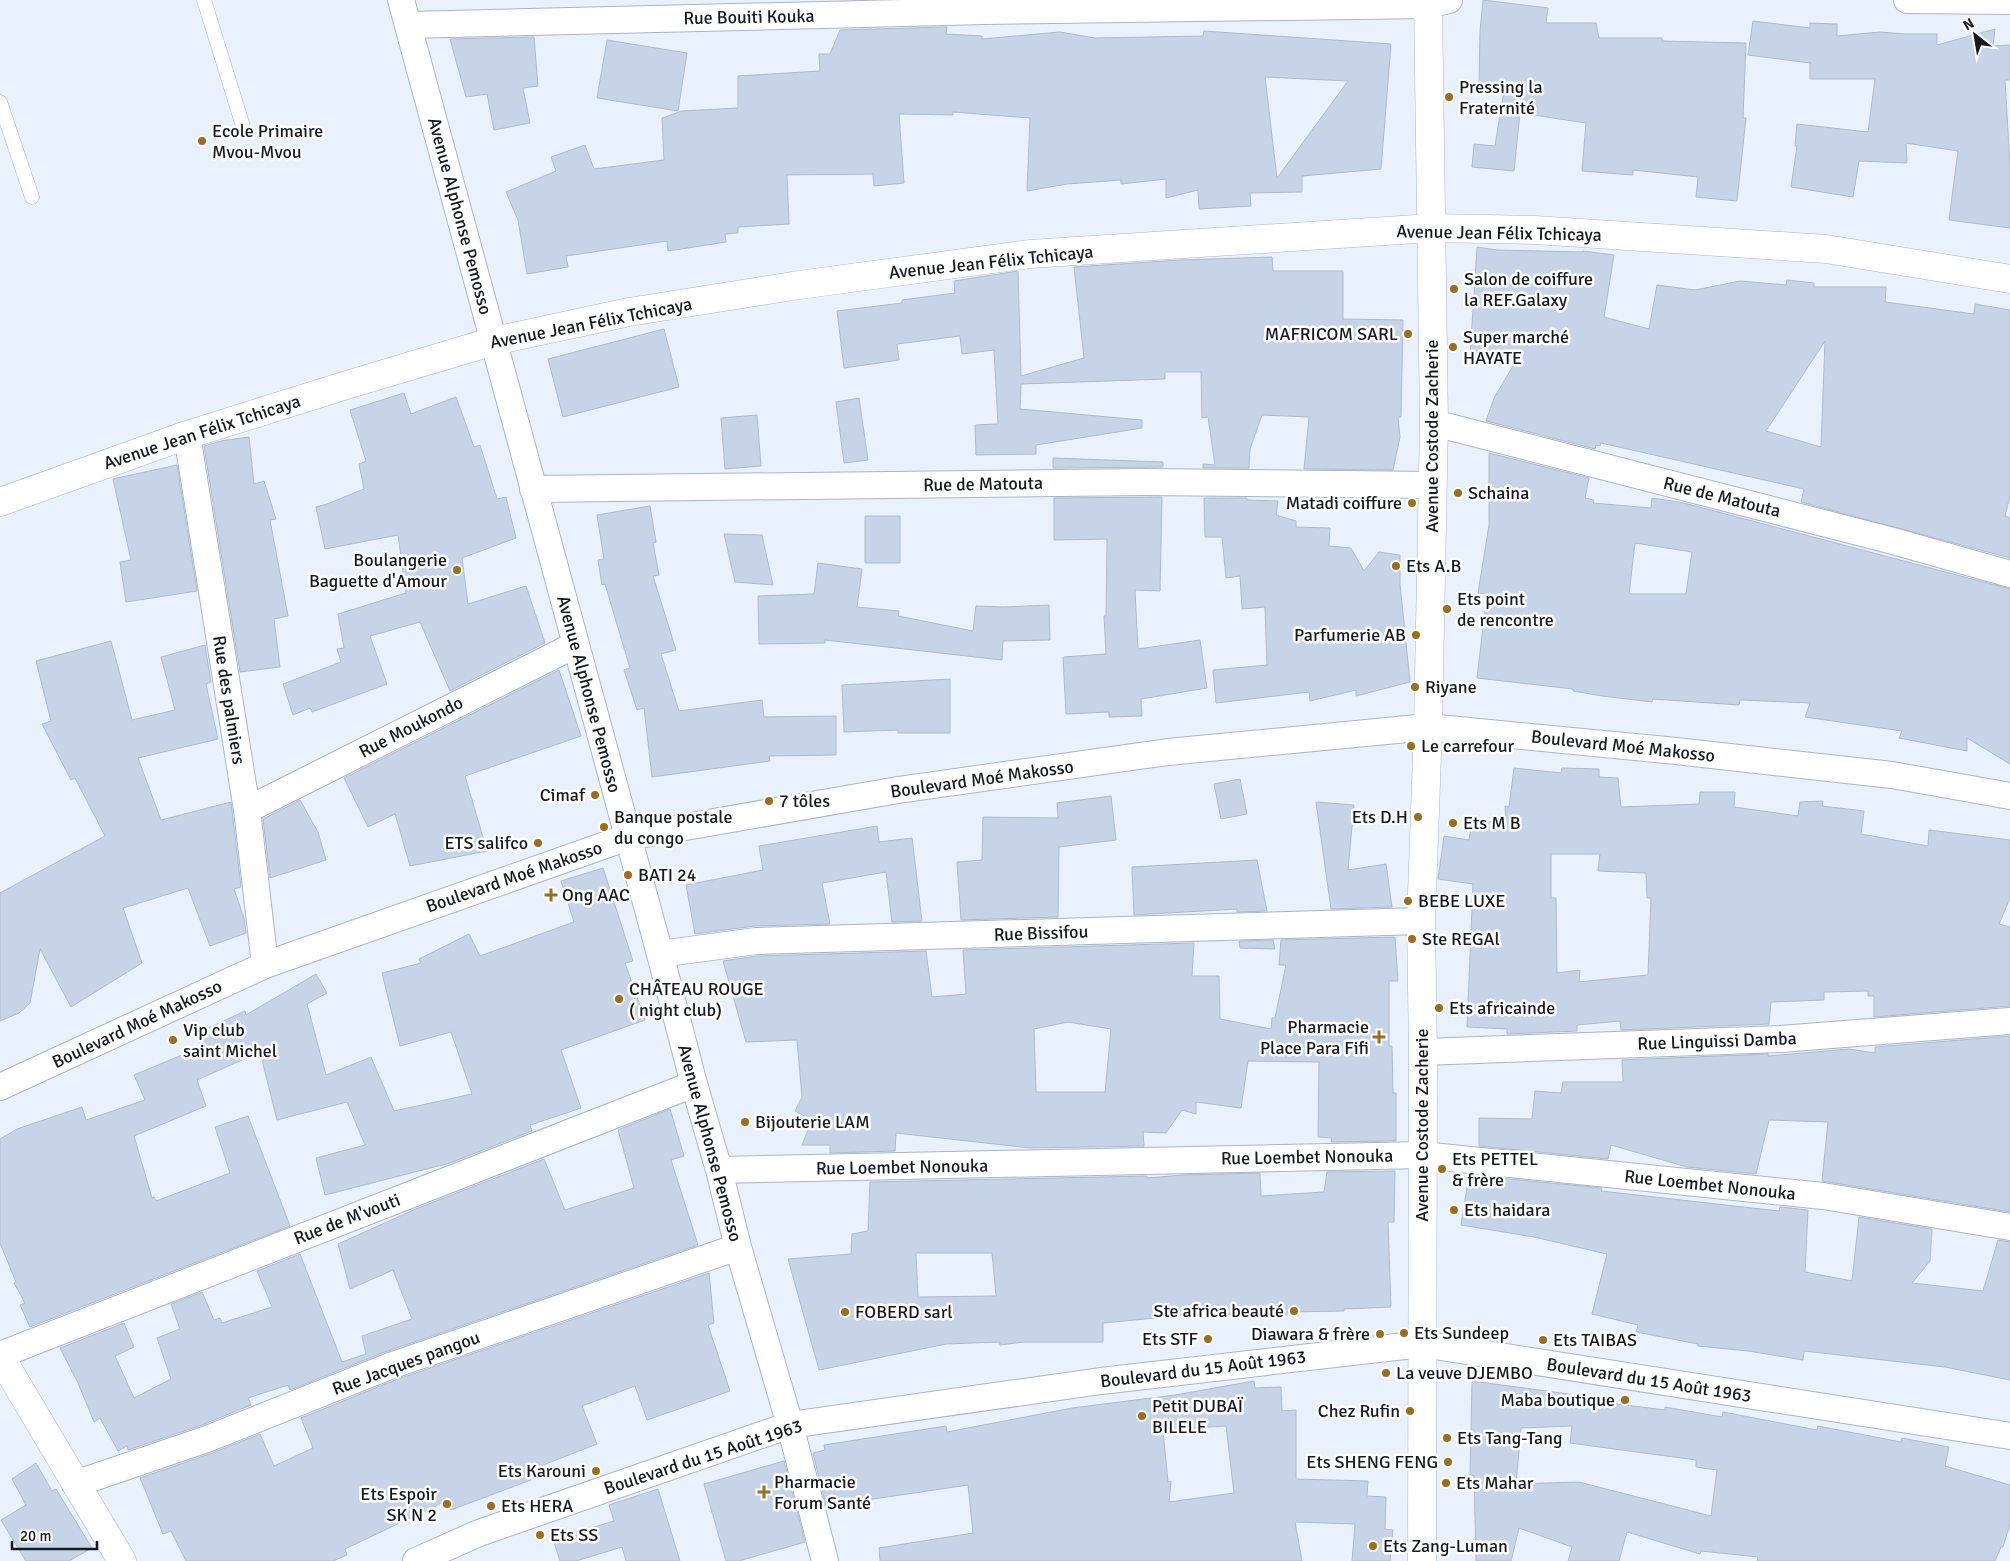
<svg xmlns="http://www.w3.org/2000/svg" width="2010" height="1561" viewBox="0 0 2010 1561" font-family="Signika,sans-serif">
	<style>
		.building { fill: #c7d4e7; stroke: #aebbcd; fill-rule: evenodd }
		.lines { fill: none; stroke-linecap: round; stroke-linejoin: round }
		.lane-casing { stroke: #a9b6c8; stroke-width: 15 }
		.street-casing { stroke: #a9b6c8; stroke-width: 28 }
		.secondary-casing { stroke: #a9b6c8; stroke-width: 29 }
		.lane { stroke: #fff; stroke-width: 14 }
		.street { stroke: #fff; stroke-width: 26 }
		.secondary { stroke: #fff; stroke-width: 28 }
		.poi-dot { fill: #9b6d1e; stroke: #fff; stroke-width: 2 }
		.labels { text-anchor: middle; stroke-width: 5; stroke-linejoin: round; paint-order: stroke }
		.street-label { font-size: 18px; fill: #151a20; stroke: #fff }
		.poi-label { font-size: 18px; fill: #151a20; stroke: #fff; text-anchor: start }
	</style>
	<rect width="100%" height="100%" fill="#e9f1fd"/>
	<path class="building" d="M1483,0L1548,8L1546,23H1596L1599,38H1662V41L1746,43L1743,118H1746L1737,201L1696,197L1698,177L1633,170V175L1582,171L1586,123L1520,113L1514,171L1472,167L1474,144L1495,146L1505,84H1479L1480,31Z
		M1753,21L1810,28V23L1837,24V36L1880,32L1905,34H1937V45L1995,29L1993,46L2010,45V80H2005L2010,166V228L1949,220L1958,151L1906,143L1907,163L1859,161L1853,197L1791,187L1797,146H1795L1797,124L1868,132L1875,79H1810V63L1748,55Z
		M947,27L946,34L982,36V39L1060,32L1095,38L1203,36L1204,31L1391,44L1381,169L1302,176V192L1250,193L1251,206L1199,209L1198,190L1166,198V179L1121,184V180L1067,184L1027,191L1030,118L953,112V115L899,114L904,183L874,186L873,174L787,175L789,224L738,227V233L725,234L726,242L668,251L667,241L566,256L568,267L527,274L518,220L506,192L556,171L551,157L585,145L594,169L664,160L662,118L682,111L738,108V76L820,71L819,54H830L840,30ZM1265,77L1348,81L1277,178Z
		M534,37L538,86L523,88L530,123L494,130L487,94L466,97L450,39Z
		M607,40L687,53L678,111L597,98Z
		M1477,247L1497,250L1583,252V251L1614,255L1604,317L1649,329L1657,285L1695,290L1740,281L1786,285L1787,280L1814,283V287H1886L1885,302L1974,314L1975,304L2010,310V496L2005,516L2010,518V558L1801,502L1804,489L1601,443L1600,446L1596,445L1595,449L1486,421L1494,398L1517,359L1470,356ZM1825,341L1821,447L1766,431Z
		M1272,257L1273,271H1343V319L1403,320L1401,417H1398L1400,437L1393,470L1304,469L1309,417L1262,415L1250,449L1249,468H1203V464L1215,465L1208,417L1202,418L1201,372H1165V379L1021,384L1020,409L1142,420V428L1036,445V454L976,455L975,425L998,424L994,350L962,354L960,336L897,344L899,360L844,368L837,311L902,303V300L955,293L954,281L1018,271L1021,376L1084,358L1074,267L1180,260Z
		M664,329L679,387L563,417L548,359Z
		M404,393L411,414L456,397L474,447L480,445L497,499L506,497L516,538L462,558L468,604L526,586L545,643L450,691L420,622L370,636L387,684L312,712L310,708L293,715L283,684L341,662L337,649L344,648L338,614L406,593L398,535L325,549L316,507L327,504L364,489L359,464L366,461L350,410Z
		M859,398L868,460L844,463L836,402Z
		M757,415L761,466L725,469L721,418Z
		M249,437L254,484L264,481L276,519L270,520L288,616L274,619L280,667L240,672L204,446L221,441Z
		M1489,453L1589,478L1585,498L1594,500L1593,503L1651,508L1652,498L1684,503L2010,589V764L1967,738V751L1899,738L1902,731L1805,717L1810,703L1740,700L1739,705L1653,699L1652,702L1602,696L1573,691V689L1477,678L1487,594L1478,593L1489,525ZM1635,543L1692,552L1686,594H1629Z
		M1053,458L1163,462V467L1053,468Z
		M177,465L197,591L126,602L120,562L131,560L113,479Z
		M1162,497L1160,591L1135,590L1138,649L1200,640L1207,688L1141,699L1142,716L1109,717V712L1066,714L1063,657L1106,654L1104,616H1106L1107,539L1054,540V498Z
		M1204,498H1247V500L1278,501L1276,515L1296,521V527L1330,528L1329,546L1351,548L1364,571L1379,552L1400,555V584L1410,682L1356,696V690L1310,701L1309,692L1216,703L1213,670L1267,665L1265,607L1242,609L1240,576L1226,578L1222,537H1205Z
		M650,506L656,542L653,543L659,575L653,576L676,650L661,654L679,711L762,700L764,717L836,716V755L769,756L770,761L652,777L644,708L637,710L624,670L630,668L605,584L602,585L598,560L604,559L597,515Z
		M865,516H900V563H865Z
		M724,534L762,535L773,585L735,582Z
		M818,563L862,569L857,607L899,611L898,616L973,631L976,606L1003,607L1049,605L1050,640L1003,641L1002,660L825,640V643L759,644L758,596L814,594Z
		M111,641L132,720L175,710L161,657L205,645L211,682L206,684L218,739L138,758L161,820L231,802L241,887L234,889L244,918L246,933L210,946L188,888L123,908L142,963L71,1007L40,949L30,1003L19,1013L0,1021V893L105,836L75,778L71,780L42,724L51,721L36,661Z
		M559,670L581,736L465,776L487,851L410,866L395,814L368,827L344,778Z
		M950,679V733H898V730L844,732L842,685Z
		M1514,768L1561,773L1562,768L1599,769V777L1618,778L1621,807L1699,804L1700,792H1735L1734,807L1798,816L1800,802L1823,801L1822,806L1864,811L1861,834L1928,846L1929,830L2010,840V898L1999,924L2010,927V1006L1874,1017V996H1868V991L1824,992V1000L1771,1002L1769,1024L1621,1030L1620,1021L1577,1025V1031L1507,1034V1029L1467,1027L1473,884L1438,879L1444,836L1469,840L1471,827L1480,829L1481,821L1506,823L1505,806L1509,807ZM1551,854H1600L1598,871L1646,873L1647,898H1651L1648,975L1579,982L1580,970L1557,973L1556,898H1551Z
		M1240,779L1247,814L1221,819L1214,784Z
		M1111,796L1116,840L1059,847L1058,917L961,920L957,862L982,860L983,817L1058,818L1057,803Z
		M300,800L318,832L326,860L270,878L263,819Z
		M1316,802L1354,805L1348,870L1386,864L1392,907L1331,909Z
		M877,826L879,842L912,838L922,921L892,922L886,872L822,883L830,924L755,926L695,934L686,885L763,870L759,846Z
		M1257,860L1267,911L1237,912V909L1134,915L1132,867Z
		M603,868L633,961L625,963L645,1020L561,1050L581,1108L530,1125L532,1131L450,1163L325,1195L316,1158L365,1145L347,1102L277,1120L260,1052L197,1080L206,1106L134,1136L152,1198L154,1197L156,1201L230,1173L215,1127L248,1116L290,1226L30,1327L20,1305L25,1303L14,1283L16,1282L0,1243V1139L17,1129L82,1107L86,1120L145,1100L134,1075L201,1047L195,1034L245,1011L246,1015L316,974L327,993L307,1004L326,1075L371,1057L394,1111L472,1094L451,1032L400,1046L382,973L421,963L419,959L469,934L480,956L574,922L561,881Z
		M1395,937L1398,981H1389V1046H1392L1393,1093H1396V1141L1331,1142L1332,1138L1318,1137L1319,1062L1248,1061L1241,1108L1196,1102V1114L1182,1110L1166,1133L1143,1132L1144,1146L1030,1148L896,1133L895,1151L830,1153V1145H802L812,1120L795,1111L802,1097L797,1040L746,1042L723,961L757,956L926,951L932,997L966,994L963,950L1194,943L1192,976H1219L1220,1019L1271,1029L1272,1018H1275L1286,965H1279L1281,940ZM1068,1022L1111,1029L1105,1092H1036L1034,1029Z
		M1273,940L1275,949L1240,948L1239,941Z
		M2010,1036V1212L1822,1181L1828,1122L1769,1120L1756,1174L1687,1167L1611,1145L1608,1159L1479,1146V1118L1532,1119L1535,1091L1561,1093L1563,1082H1623L1622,1060L1768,1054V1056L1849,1049L1875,1053V1047Z
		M670,1109L684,1156L671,1160L698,1245L385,1352L290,1390L288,1385L248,1398L251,1405L202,1425L128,1450L127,1446L118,1451L100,1418L94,1422L78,1383L60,1348L124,1323L134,1347L115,1356L134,1398L171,1379L157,1338L180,1329L171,1304L202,1292L214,1320L220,1318L222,1323L272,1307L257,1271L300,1254L342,1362L366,1354L362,1336L412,1319L393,1270L350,1289L338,1244L418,1208L544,1159L565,1210L634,1188L618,1130Z
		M1395,1171L1394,1222H1388L1391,1307L1344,1309V1311L1287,1312V1315L1198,1314L1103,1323V1342H1024L1000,1345V1342L946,1344L819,1370L788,1259L851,1254L852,1234L868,1231L870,1182L1147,1176V1178L1183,1175L1260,1173L1261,1196L1324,1192L1327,1172ZM916,1253H992L996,1296L918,1297Z
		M1469,1175L1602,1188L1601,1191L1779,1211L1780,1207L1808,1210L1805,1272L1852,1281L1859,1217L1932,1229L1930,1261L1912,1283L1983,1291L1998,1240L2010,1242V1380L1945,1367L1804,1351L1803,1360L1748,1351L1698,1346V1344L1636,1332L1638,1325L1592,1314L1607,1254L1534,1237L1461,1225Z
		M709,1273L714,1323L708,1325L730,1391L647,1420L635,1386L582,1406L597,1444L528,1471L531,1480L451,1510L448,1500L345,1549L347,1555L333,1561H186L171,1531L163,1534L140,1478L212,1453L260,1434L274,1466L313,1448L301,1418L395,1380Z
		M1254,1381L1255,1388L1281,1387L1282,1411L1296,1410V1479L1368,1481L1367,1496L1386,1497L1385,1529L1393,1530L1390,1561H1352L1355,1524L1295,1522L1302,1561H880L879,1548L973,1533L968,1485L826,1506L813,1453L825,1450L824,1445L946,1426L947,1432L1072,1408L1175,1395ZM1226,1426L1234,1493L1169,1502L1171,1481L1168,1482L1163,1430Z
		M1472,1381L1569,1394V1398L1665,1410V1407L1722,1417L1723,1412L1817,1430L1818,1426L1901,1442L1902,1438L1949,1447L1945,1466L2010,1485V1524L2003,1547H2001L1995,1561H1757L1758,1557L1701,1551L1700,1554L1627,1532L1619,1561H1568L1572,1547L1519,1528L1511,1561H1476L1474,1476L1470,1475ZM1572,1426L1570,1443L1696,1460V1467L1717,1470L1711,1516L1579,1482L1516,1484L1521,1428Z
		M784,1461L805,1542L739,1561H726L704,1484Z
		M36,1463L52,1491L56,1489L92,1548L69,1561H26L1,1520L26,1505L12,1479Z
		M658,1489L680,1561H626L622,1547L576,1561H560L553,1539L614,1521L609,1505Z"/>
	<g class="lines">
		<g class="lane-casing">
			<path id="lane" d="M204,0L242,123
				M0,102L32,197"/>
		</g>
		<g class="street-casing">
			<path id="street" d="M401,0L660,954L694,1084L719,1170L738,1247L790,1425L825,1561
				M1907,0L2010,1
				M409,25L985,11L1428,5L1449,0
				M1434,423L1893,541L2010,574
				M187,435L247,810L265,965
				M533,489L1145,482L1433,485
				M247,810L575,645
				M660,954L756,941L1421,921
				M1423,1052L1781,1039L2010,1021
				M0,1087L265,965L628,837L898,790L1168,752L1428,727L1676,751L1892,775L2010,796
				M719,1170L1422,1155L1823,1196L2010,1227
				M0,1355L694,1084
				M75,1484L207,1439L390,1366L738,1247
				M416,1561L479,1533L790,1425L1101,1381L1422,1344L2010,1436"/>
		</g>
		<g class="secondary-casing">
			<path id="secondary" d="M0,502L187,435L350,384L494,341L629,312L799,285L1030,254L1432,228L1535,230L1826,249L2010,279
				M0,1356L122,1561
				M1422,1561L1423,1052L1421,921L1428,727L1434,423L1428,0"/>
		</g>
		<use href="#lane" class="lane"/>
		<use href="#street" class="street"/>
		<use href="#secondary" class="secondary"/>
	</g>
	<g class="poi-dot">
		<circle cx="1449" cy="97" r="5"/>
		<circle cx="202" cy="141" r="5"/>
		<circle cx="1454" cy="289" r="5"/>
		<circle cx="1408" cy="334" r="5"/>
		<circle cx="1453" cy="347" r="5"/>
		<circle cx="1458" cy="493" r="5"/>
		<circle cx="1412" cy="503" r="5"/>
		<circle cx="1396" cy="566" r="5"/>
		<circle cx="457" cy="570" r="5"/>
		<circle cx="1447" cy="609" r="5"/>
		<circle cx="1416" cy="635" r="5"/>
		<circle cx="1415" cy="687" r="5"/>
		<circle cx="1411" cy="746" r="5"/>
		<circle cx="595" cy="795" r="5"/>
		<circle cx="769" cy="801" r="5"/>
		<circle cx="1418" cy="817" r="5"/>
		<circle cx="1453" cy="823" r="5"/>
		<circle cx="604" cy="827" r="5"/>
		<circle cx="538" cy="843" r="5"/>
		<circle cx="628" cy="875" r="5"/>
		<path d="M548.5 887.5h5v5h5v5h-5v5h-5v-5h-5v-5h5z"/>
		<circle cx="1408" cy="901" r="5"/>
		<circle cx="1412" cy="939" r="5"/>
		<circle cx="619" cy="999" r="5"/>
		<circle cx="1439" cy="1008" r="5"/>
		<path d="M1376.5 1029.5h5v5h5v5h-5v5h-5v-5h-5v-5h5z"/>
		<circle cx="173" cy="1040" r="5"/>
		<circle cx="745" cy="1122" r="5"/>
		<circle cx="1442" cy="1169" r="5"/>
		<circle cx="1454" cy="1210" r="5"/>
		<circle cx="1294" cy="1311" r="5"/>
		<circle cx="845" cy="1312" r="5"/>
		<circle cx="1404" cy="1333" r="5"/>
		<circle cx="1380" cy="1334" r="5"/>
		<circle cx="1208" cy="1339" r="5"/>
		<circle cx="1543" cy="1340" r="5"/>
		<circle cx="1386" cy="1373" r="5"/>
		<circle cx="1625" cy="1400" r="5"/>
		<circle cx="1410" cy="1411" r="5"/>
		<circle cx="1142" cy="1416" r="5"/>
		<circle cx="1447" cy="1438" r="5"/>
		<circle cx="1448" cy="1462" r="5"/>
		<circle cx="596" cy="1471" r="5"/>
		<circle cx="1446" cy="1483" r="5"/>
		<path d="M761.5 1484.5h5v5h5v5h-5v5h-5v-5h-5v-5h5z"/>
		<circle cx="447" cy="1504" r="5"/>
		<circle cx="491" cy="1506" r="5"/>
		<circle cx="540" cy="1535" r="5"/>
		<circle cx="1373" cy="1546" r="5"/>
	</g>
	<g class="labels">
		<g class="street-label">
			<text transform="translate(749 17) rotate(-1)" y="6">Rue Bouiti Kouka</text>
			<text transform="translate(460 216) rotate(75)" y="6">Avenue Alphonse Pemosso</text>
			<text transform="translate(1499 233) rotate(1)" y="6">Avenue Jean Félix Tchicaya</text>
			<text transform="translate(991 262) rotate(-6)" y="6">Avenue Jean Félix Tchicaya</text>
			<text transform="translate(591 323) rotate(-11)" y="6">Avenue Jean Félix Tchicaya</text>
			<text transform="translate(202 432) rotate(-18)" y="6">Avenue Jean Félix Tchicaya</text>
			<text transform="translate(1432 436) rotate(-90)" y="6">Avenue Costode Zacherie</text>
			<text transform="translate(983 484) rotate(-1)" y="6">Rue de Matouta</text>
			<text transform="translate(1722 497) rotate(14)" y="6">Rue de Matouta</text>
			<text transform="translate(589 694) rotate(75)" y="6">Avenue Alphonse Pemosso</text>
			<text transform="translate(229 700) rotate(81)" y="6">Rue des palmiers</text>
			<text transform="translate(411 727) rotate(-27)" y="6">Rue Moukondo</text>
			<text transform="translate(1623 746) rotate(6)" y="6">Boulevard Moé Makosso</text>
			<text transform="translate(982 779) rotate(-8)" y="6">Boulevard Moé Makosso</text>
			<text transform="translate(514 877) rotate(-19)" y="6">Boulevard Moé Makosso</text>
			<text transform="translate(1041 933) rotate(-2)" y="6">Rue Bissifou</text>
			<text transform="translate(137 1024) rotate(-25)" y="6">Boulevard Moé Makosso</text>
			<text transform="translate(1717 1041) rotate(-2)" y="6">Rue Linguissi Damba</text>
			<text transform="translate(1422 1125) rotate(-90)" y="6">Avenue Costode Zacherie</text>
			<text transform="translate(710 1143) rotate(75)" y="6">Avenue Alphonse Pemosso</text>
			<text transform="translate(1307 1157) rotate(-1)" y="6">Rue Loembet Nonouka</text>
			<text transform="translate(902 1167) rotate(-1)" y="6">Rue Loembet Nonouka</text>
			<text transform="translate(1710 1185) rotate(6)" y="6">Rue Loembet Nonouka</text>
			<text transform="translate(347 1219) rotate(-21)" y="6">Rue de M'vouti</text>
			<text transform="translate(406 1363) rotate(-20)" y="6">Rue Jacques pangou</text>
			<text transform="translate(1203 1369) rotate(-7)" y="6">Boulevard du 15 Août 1963</text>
			<text transform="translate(1649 1380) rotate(9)" y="6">Boulevard du 15 Août 1963</text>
			<text transform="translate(703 1457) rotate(-18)" y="6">Boulevard du 15 Août 1963</text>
		</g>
		<g class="poi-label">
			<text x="1459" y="93">Pressing la<tspan x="1459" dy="21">Fraternité</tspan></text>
			<text x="212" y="137">Ecole Primaire<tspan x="212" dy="21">Mvou-Mvou</tspan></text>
			<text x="1464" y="285">Salon de coiffure<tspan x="1464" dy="21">la REF.Galaxy</tspan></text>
			<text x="1398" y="340" text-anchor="end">MAFRICOM SARL</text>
			<text x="1463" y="343">Super marché<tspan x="1463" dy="21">HAYATE</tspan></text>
			<text x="1468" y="499">Schaina</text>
			<text x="1402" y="509" text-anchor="end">Matadi coiffure</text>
			<text x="447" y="566" text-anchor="end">Boulangerie<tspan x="447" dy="21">Baguette d'Amour</tspan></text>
			<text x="1406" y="572">Ets A.B</text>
			<text x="1457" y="605">Ets point<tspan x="1457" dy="21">de rencontre</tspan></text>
			<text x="1406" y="641" text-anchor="end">Parfumerie AB</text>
			<text x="1425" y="693">Riyane</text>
			<text x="1421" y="752">Le carrefour</text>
			<text x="585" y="801" text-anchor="end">Cimaf</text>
			<text x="779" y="807">7 tôles</text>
			<text x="614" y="823">Banque postale<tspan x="614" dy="21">du congo</tspan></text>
			<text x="1408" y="823" text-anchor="end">Ets D.H</text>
			<text x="1463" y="829">Ets M B</text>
			<text x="528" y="849" text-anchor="end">ETS salifco</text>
			<text x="638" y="881">BATI 24</text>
			<text x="562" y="901">Ong AAC</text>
			<text x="1418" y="907">BEBE LUXE</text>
			<text x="1422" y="945">Ste REGAl</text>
			<text x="629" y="995">CHÂTEAU ROUGE<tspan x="629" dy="21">( night club)</tspan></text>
			<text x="1449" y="1014">Ets africainde</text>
			<text x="1369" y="1033" text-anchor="end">Pharmacie<tspan x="1369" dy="21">Place Para Fifi</tspan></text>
			<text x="183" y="1036">Vip club<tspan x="183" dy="21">saint Michel</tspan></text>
			<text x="755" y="1128">Bijouterie LAM</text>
			<text x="1452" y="1165">Ets PETTEL<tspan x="1452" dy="21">&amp; frère</tspan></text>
			<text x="1464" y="1216">Ets haidara</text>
			<text x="1284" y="1317" text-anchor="end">Ste africa beauté</text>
			<text x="855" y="1318">FOBERD sarl</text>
			<text x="1414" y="1339">Ets Sundeep</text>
			<text x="1370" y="1340" text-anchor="end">Diawara &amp; frère</text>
			<text x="1198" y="1345" text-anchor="end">Ets STF</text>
			<text x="1553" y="1346">Ets TAIBAS</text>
			<text x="1396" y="1379">La veuve DJEMBO</text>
			<text x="1615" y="1406" text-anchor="end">Maba boutique</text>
			<text x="1152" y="1412">Petit DUBAÏ<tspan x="1152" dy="21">BILELE</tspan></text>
			<text x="1400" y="1417" text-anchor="end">Chez Rufin</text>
			<text x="1457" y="1444">Ets Tang-Tang</text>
			<text x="1438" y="1468" text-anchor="end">Ets SHENG FENG</text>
			<text x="586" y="1477" text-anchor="end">Ets Karouni</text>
			<text x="774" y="1488">Pharmacie<tspan x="774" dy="21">Forum Santé</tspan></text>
			<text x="1456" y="1489">Ets Mahar</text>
			<text x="437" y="1500" text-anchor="end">Ets Espoir<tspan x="437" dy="21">SK N 2</tspan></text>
			<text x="501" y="1512">Ets HERA</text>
			<text x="550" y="1541">Ets SS</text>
			<text x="1383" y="1552">Ets Zang-Luman</text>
		</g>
	</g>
	<g transform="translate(1975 35) rotate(329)" stroke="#ffffff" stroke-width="4" paint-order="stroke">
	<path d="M0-4L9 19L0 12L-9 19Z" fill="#151a20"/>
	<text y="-8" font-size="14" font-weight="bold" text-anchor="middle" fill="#151a20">N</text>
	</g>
	<path d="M12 1541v8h85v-8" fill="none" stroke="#151a20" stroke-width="2.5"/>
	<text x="20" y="1541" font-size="15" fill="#151a20" stroke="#ffffff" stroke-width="4" paint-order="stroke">20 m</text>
</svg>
